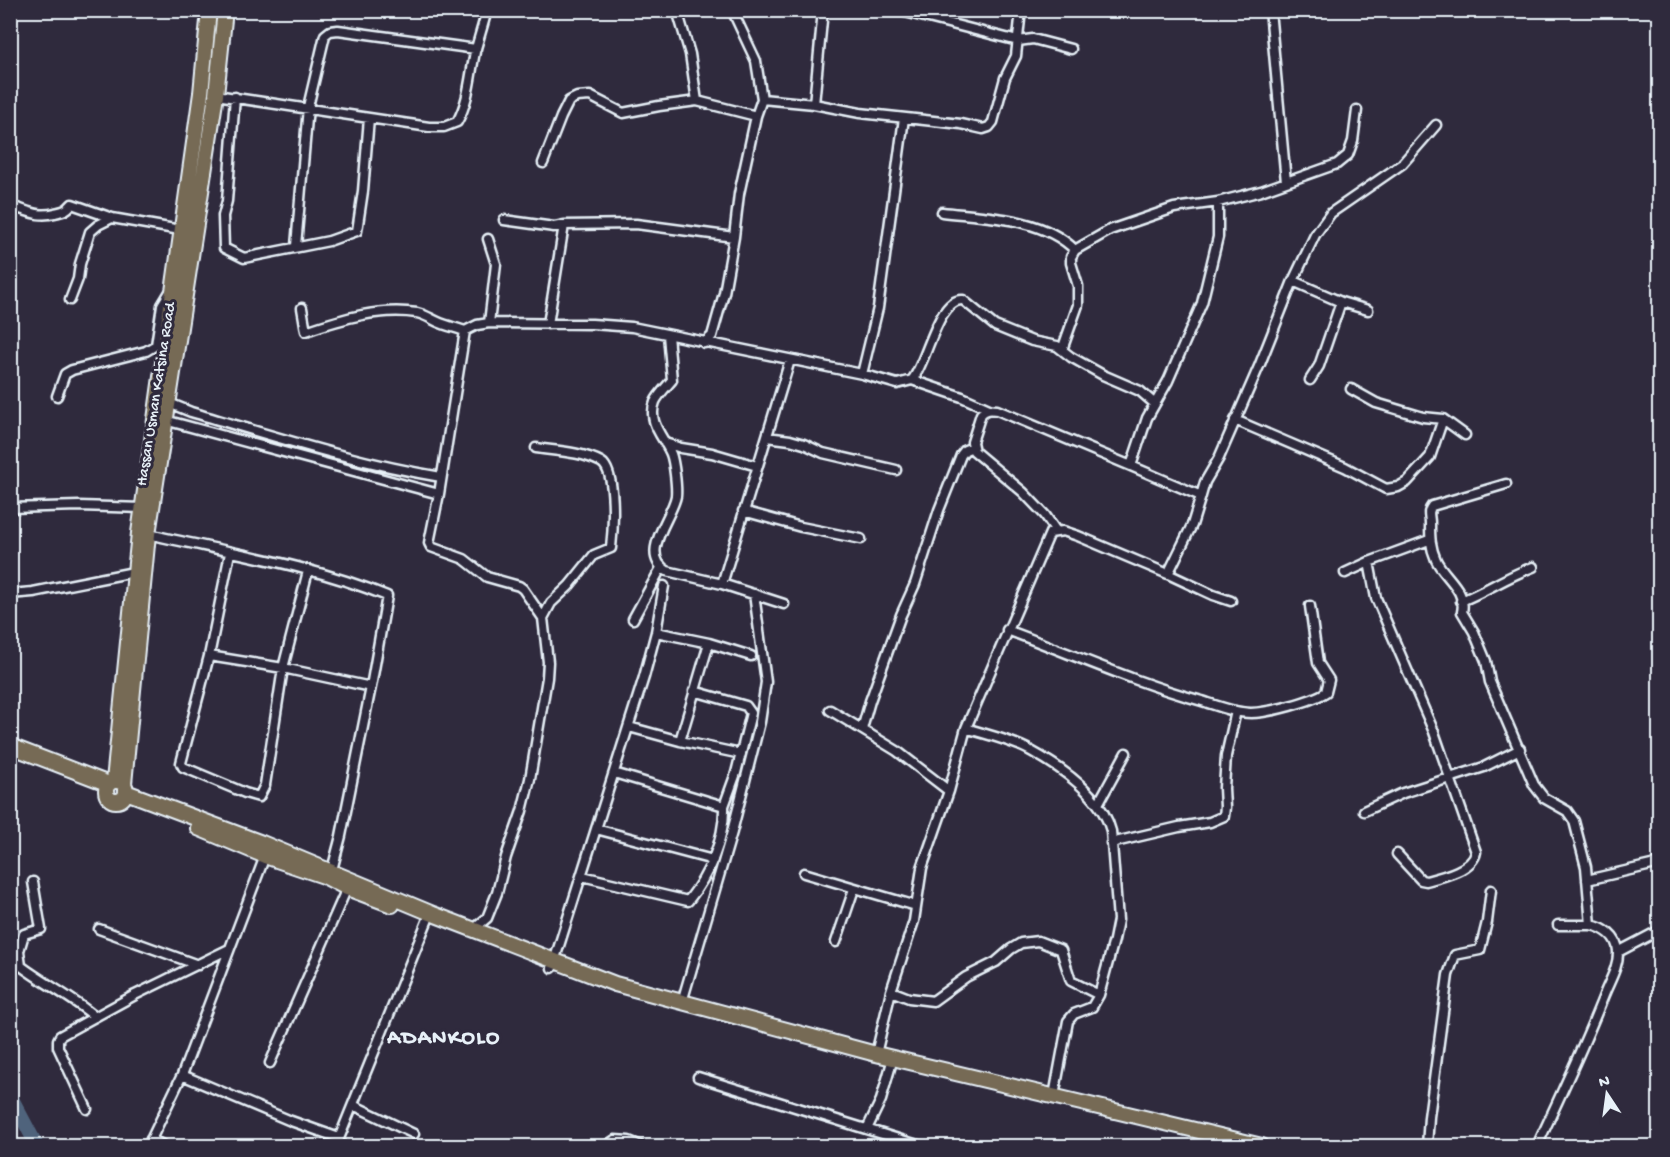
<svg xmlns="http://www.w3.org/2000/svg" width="1670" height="1157" viewBox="0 0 1670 1157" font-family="'Gochi Hand',sans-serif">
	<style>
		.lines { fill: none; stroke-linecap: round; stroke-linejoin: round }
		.river { stroke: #50637b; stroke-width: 14 }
		.street-casing { stroke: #e8f1f8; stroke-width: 13 }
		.primary-casing { stroke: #e8f1f8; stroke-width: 18 }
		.street { stroke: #2f2a3d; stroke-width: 8 }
		.primary { stroke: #766a55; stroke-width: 14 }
		.labels { text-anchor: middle; stroke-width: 6; stroke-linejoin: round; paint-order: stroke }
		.street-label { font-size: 16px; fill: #e8f1f8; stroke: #2f2a3d }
		.district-label { font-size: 22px; font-weight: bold; letter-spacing: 1.5px; fill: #e8f1f8; stroke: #2f2a3d }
	</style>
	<rect width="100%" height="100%" fill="#2f2a3d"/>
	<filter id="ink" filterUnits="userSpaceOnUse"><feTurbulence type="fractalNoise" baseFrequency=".0167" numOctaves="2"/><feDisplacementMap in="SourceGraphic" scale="12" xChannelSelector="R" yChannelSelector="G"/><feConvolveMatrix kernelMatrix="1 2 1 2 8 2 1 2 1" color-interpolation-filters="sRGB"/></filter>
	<g filter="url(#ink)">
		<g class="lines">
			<path class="river" d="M10,1095L37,1146"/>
			<g class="street-casing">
				<path id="street" d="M677,10L690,54L697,101
					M897,10L1018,41L1033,39L1071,49
					M1270,10L1286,182
					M216,95L429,127H444L457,122C469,101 470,76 475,52C479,38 483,25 487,10
					M235,97L227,201L223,216L224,248L244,258L329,241L357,231L363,191L369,118
					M762,99L814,104L860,113L961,124L983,129L989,127L993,122L1005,78L1016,56L1021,10
					M814,104L823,10
					M543,163L561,117L569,101L577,97L590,96L623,113L659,106L697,101L756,116
					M10,206C27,210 37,218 55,213C63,211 66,211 72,204L112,218L186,231
					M942,212C986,217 1042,217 1075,250
					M504,220L554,227L564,225L636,224L734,237
					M488,239L496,264L489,323
					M296,246L308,107L325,35L330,31L338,30L476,49
					M1293,281L1341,302L1368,310
					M70,300L78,279L80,264L90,232L98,225L112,218
					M302,308L306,331C341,319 380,307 417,313C426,315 431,319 438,322C447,326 457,328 465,331
					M548,324L564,225
					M668,335L672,380C667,386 658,395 655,402C647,423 664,437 671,454C674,462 677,487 676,496C672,518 638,554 667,571L722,584L784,604
					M704,343L712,336L724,293L734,237L739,194L756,116L762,99L756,61L732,10
					M1062,350L1078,305V286L1071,263V257L1075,250L1110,230L1174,208L1218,202L1261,191L1337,164L1348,155L1353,141L1357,110
					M862,374L878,308L904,118
					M912,380C926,365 938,297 963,300L995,326L1032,341L1057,346L1071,357L1103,375L1140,391L1155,404
					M1310,380L1319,366L1341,302
					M1351,389L1376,403L1423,417L1443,419L1465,435
					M57,396L65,374L72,370L146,351L156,345L162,305L171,290
					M165,404L169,403L191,412C274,436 356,463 441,477
					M161,419L439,494
					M1235,420L1345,467L1386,489L1398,487L1407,482L1430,457L1443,419
					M767,437L790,440L804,444L823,453L896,470
					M665,443L681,448L712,453L757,466
					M536,448C557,451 582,452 601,462C617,471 613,531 611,548L594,555L569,586L551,603L543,618
					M1506,484L1432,506C1427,512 1430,516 1430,523C1430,537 1430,546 1436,560C1444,577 1467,590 1462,612L1474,632L1486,661L1490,682L1534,785L1544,798L1567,811L1574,821L1586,867L1591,925C1604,928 1617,936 1618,951C1619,966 1609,982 1604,995C1584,1046 1560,1096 1537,1146
					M1201,496L1205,482L1219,458L1260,364L1293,281L1315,235L1331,213L1402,164L1436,125
					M10,508L79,506L143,508
					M743,511L801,527L861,539
					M1056,531L1045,515L1023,492L974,451L972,442L981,414C986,409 990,409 997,410L1131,466
					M148,534C227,552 312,565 387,596L371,687L341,836L332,870
					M230,553L209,656L181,763L183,767L245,793L259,797L265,785L283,668L308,571
					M1369,562L1376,598L1434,732L1476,852C1473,870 1442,877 1426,881L1421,880L1397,854
					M1345,573L1369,562L1429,540
					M1168,574L1213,595L1231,601
					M722,584L790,360
					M10,594L33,592L134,572
					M1461,601C1486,591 1508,576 1533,567
					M633,619L661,568
					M1007,630C1072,654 1136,683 1202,701C1218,706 1235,713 1251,713C1268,713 1313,701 1326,692L1329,680L1318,663L1310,606
					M656,632L709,643L751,656
					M209,656L283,668L371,687
					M694,691L746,706L751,713L736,773L724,806
					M830,710L897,751L949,791
					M629,727L680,741L741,754
					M966,728C987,735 1012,740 1031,751C1062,768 1102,796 1111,831L1118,920L1114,940L1099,995L1092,1007L1074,1014L1068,1021L1054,1096
					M862,729L870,701L901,615L915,584L939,510L961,455L965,450L973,447
					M680,741L709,643
					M1098,804L1126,753
					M1364,811L1403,793L1484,767L1520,749
					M596,829L713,860
					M1111,843L1179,827L1210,822L1224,816L1225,807L1224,788L1226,756L1236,711
					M804,873L916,906
					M582,876L688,901C708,876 725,840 724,806L614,773
					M1587,880L1660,863
					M33,882L41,929L24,934L19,951L21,966C45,984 72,997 95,1017
					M1558,925H1591
					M99,929L198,965
					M474,929L487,918L497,893L506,857L522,811L530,779L547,678L548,662L543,618L523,589L519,586L487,577L464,559L431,547L429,543L439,494L465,331L477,325L489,323L592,324L632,327L862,374L897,384L912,380L962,397L989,409
					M836,942L854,889
					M1618,952L1660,930
					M10,958L21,966
					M552,968L644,677L656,632L664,586
					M891,991L909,998L933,1001L966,977L996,962L1011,949L1021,943L1038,941L1061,950L1071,981L1099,995
					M682,1002L732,832L760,722L766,682L754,594
					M876,1054L891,991L914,921L922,868L949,791L966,728L1050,533L1063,531L1078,536L1168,574L1192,525L1201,496L1131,466L1147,418L1168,381L1202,303L1218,237V202
					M270,1063L347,888
					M182,1075L291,1121L339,1138
					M698,1077L921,1146
					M353,1105L414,1134
					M87,1109L58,1047V1040L60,1036L135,995L229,949
					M867,1129L881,1100L891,1065
					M151,1139L164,1146
					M148,1146L182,1075L265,856
					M336,1146L428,919
					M606,1146L615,1140L629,1141L641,1146
					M1222,1146V1144
					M1427,1146L1429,1117L1448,975L1455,955L1480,950L1487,922L1491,890"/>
			</g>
			<g class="primary-casing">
				<path id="primary" d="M10,746L109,784
					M114,781L139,533L201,93L209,10
					M106 791a10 10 0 1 1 20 0a10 10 0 1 1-20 0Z
					M124,784L148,534L216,95L225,10
					M126,792L262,843L433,914L615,984L876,1054L1262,1146
					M198,828L265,856L324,876L347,888L392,905"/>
			</g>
			<use href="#street" class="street"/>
			<use href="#primary" class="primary"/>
		</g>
	</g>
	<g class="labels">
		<g class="street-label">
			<text transform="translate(154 394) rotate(-81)" y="6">Hassan Usman Katsina Road</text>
		</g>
		<g class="district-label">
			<text x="444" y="1043">ADANKOLO</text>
		</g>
	</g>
	<rect width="1670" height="1157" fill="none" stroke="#2f2a3d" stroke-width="36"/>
	<rect x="18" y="18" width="1634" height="1121" fill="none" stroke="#e8f1f8" stroke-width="2" filter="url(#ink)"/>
	<g transform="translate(1607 1094) rotate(347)" stroke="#2f2a3d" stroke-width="4.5" paint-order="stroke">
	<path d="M0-4.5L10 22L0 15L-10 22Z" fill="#e8f1f8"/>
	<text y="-9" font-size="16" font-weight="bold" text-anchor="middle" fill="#e8f1f8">N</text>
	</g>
</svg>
